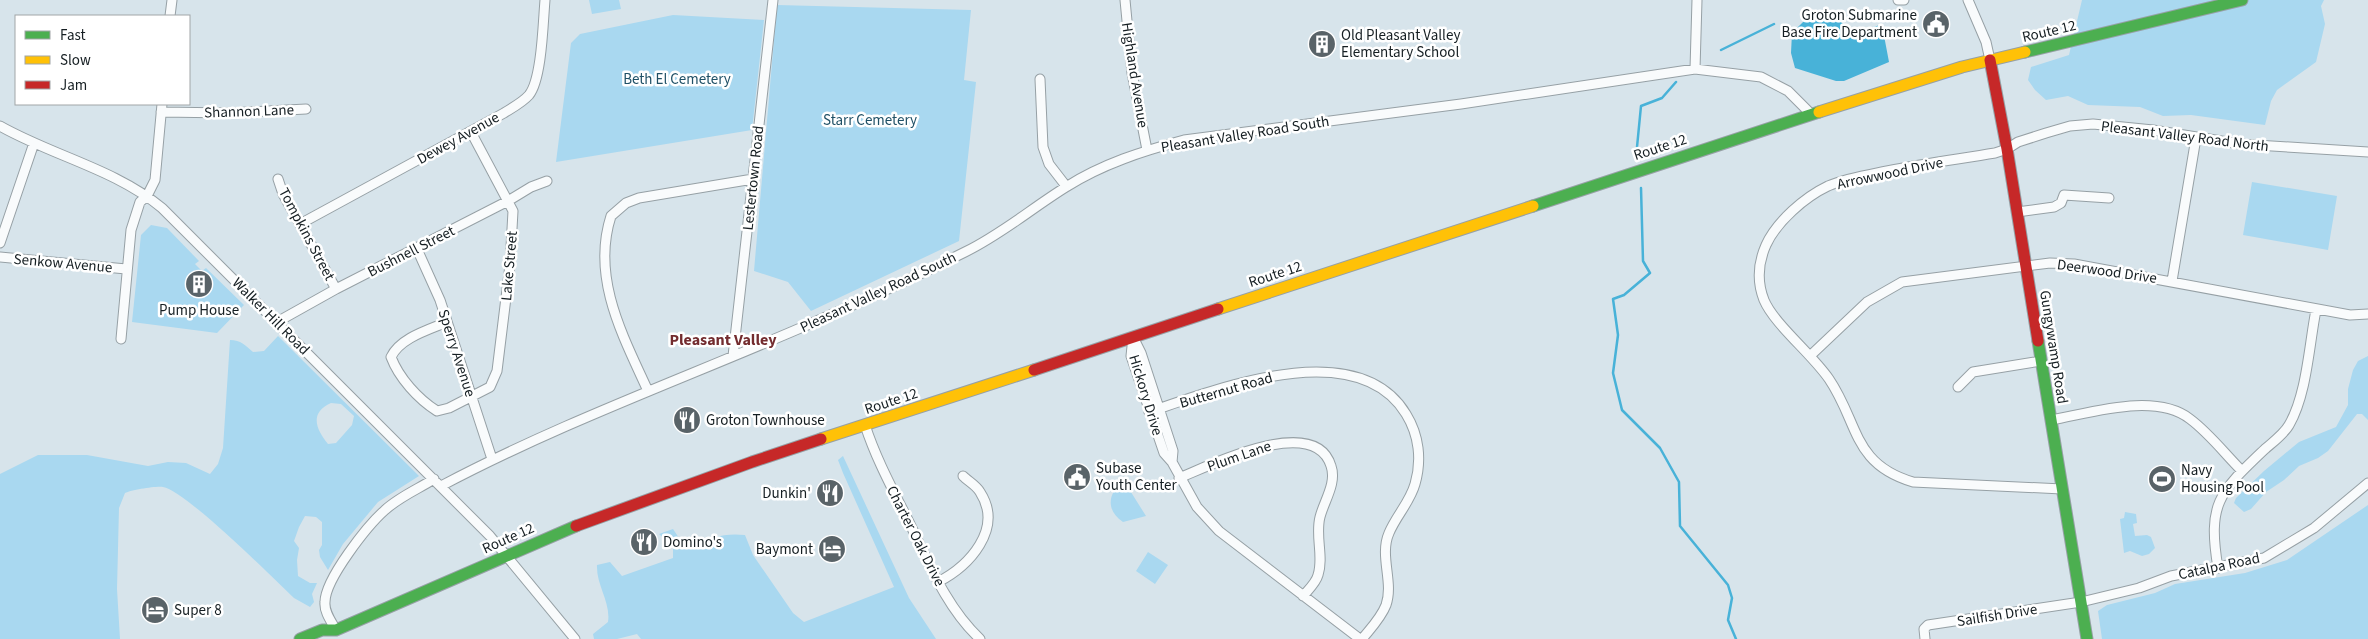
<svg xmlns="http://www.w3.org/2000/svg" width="2368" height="639" viewBox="0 0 2368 639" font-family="'Source Sans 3',sans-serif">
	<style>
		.green { fill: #a9d8f0; fill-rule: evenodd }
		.water { fill: #48b2d8 }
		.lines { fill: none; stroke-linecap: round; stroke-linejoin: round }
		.stream { stroke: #48b2d8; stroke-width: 2.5 }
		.street-casing { stroke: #96a0a5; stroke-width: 11 }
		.fast-casing { stroke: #96a0a5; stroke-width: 13 }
		.slow-casing { stroke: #96a0a5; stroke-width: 13 }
		.jam-casing { stroke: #96a0a5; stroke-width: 13 }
		.street { stroke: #f9fbfc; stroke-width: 9 }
		.fast { stroke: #4caf50; stroke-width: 11 }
		.slow { stroke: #ffc107; stroke-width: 11 }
		.jam { stroke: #c62828; stroke-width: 11 }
		.labels { text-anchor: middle; stroke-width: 5; stroke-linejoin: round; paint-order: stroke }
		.poi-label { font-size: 15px; fill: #151e22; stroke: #fff; text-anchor: start }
		.street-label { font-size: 15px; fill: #151e22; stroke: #fff }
		.park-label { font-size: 15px; fill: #1f5066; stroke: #fff }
		.neighbourhood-label { font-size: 16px; font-weight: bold; fill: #732c2f; stroke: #fff }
	</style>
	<rect width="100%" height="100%" fill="#d7e4eb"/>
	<path class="green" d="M589,0H619L621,9L592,14Z
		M2082,0H2324L2321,6L2325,24L2316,62L2277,90L2271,101L2265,125L2191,115L2163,116L2140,107L2088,105L2068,96L2046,100L2035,90L2028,80L2031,67L2069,55Z
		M777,5L971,10L964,80L976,82L959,241L811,311L788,282L754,271Z
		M673,15L764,20L752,130L556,162L571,43L580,34Z
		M2252,182L2337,196L2328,250L2243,235Z
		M151,225L167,228L199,261L195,264L202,271L206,268L244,305L217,333L132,322L141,235Z
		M278,336L419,476L378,502L343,544L328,570L320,557L319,550L322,545V522L316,517L305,516L299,527L294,541L299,548L297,560L298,576L310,583H317L312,594L314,602L310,607L294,598C272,577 186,491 163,487C155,486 132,490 125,493L119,508L117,589L120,639H0V474L38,455H87L148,466L168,462L186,463L210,474L218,464L223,448L230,340C241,340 245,345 253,352L264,351ZM331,403L341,404L354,416L352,425L336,443L328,444C316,429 309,413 331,403Z
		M2368,356V420L2362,414H2357L2328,451L2318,458L2299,466L2284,480L2266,492L2251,509L2244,512L2234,503L2236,498L2264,471L2299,442L2336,427L2348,405V389L2353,370L2358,361Z
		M843,456L909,598L936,639H641L637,634L617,639H594L593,634L608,622C611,602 596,585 597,565L610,562L622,576L673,558V547L659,534L673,529L681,541L693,546C712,537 724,533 745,535L753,555L793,613L804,622L894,587L843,473L838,460Z
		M1124,481L1146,516L1123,522C1105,510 1108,492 1124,481Z
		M2368,505V639H2102L2098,611L2107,605L2155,593L2175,584L2245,573L2287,560Z
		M2125,512L2136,514L2137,523L2133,524L2135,536L2147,535L2151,537L2155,548L2149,554L2142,556L2130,551L2124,553L2120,519L2124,518Z
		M1148,552L1168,565L1155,584L1136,571Z"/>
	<path class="water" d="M1814,17L1837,18L1853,34C1865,35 1871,25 1882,25L1889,62L1844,81H1836L1795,68L1791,53L1792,33L1806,19Z
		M2157,469L2166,470V488H2160L2156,472Z"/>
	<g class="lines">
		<path class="stream" d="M1721,50L1774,24
			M1637,147L1641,106L1662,98L1676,82
			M1641,188L1643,261L1650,273L1624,295L1613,299L1618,335L1613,373L1622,410L1660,448L1679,482L1680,526L1728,585L1732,598L1728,620L1736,639"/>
		<g class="street-casing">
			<path id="street" d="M1125,0L1132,73L1147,150
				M1898,0H1904
				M1968,0L1986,42L1990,60
				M170,16L172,0
				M1695,69L1697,0
				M1040,79L1043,147L1049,164L1066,186
				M161,112L230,113L306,109
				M0,126C53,156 115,169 162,208L490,536L575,639
				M278,179L283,194L336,289
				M2017,212L2054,207L2061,203L2064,195L2109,198
				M300,224L504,113C512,108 523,102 529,95C542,79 543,22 545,0
				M0,243L34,143
				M417,249L440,300L492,459
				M0,257L126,269
				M2172,281L2196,138
				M277,322L336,289L508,201L531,187L547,181
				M447,322C428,330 400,338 391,357C399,378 418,399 437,411L449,408L490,387L497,371L510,265L513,211L471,132
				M1133,337L1131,356L1164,453L1172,462L1197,507L1219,531L1360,639
				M1133,337L1141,353L1173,451L1172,462
				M121,339L131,230L140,202L147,196L155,180L162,104
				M1811,355L1867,302L1902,282L2050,263L2074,264L2350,315L2368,314
				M733,356L773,0
				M1958,387L1973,372L2041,361
				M648,391C623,336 591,278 611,216L626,203L639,198L753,179
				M1149,412C1217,389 1357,334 1406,414C1419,435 1422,460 1415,484C1410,502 1396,516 1389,533C1379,556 1394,582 1386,605C1381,618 1371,628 1362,639
				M2051,420C2091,413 2155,392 2190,419C2209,433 2225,454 2242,471
				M865,425C876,459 893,490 909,522C929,563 946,607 980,639
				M1179,478C1211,465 1315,413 1331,466C1337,483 1324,501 1320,517C1315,536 1324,557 1318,575C1316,583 1308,590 1303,596
				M441,486C560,423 688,377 812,323C863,301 915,277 965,252C1002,234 1032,208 1066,187C1102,164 1143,151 1184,140L1461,104L1695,69L1761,77L1788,91L1811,114
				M2062,489L1913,482C1852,464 1859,423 1829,379C1812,354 1774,324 1764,300C1757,282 1758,263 1766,245C1777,221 1805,197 1828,186C1847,178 1867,175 1887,171C1923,164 1959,159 1995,153L2007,149L2018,142L2046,133L2070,126L2093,124L2153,130L2240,144L2368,152
				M2218,568C2207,502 2220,492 2265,449C2273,442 2284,434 2289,425C2307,394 2309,345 2316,310
				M938,582C969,566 1004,529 980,492C977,486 968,481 963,476
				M336,630C331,621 324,612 325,602C325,579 368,525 385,510C399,497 418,489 434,479
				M1925,639L1924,629L1928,625L2081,602L2139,588L2171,576L2264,558L2314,528L2368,483"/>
		</g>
		<g class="fast-casing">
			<path id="fast" d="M2025,52L2242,0
				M1533,206L1819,112
				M2038,341L2087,639
				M300,639L322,630H336L576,526"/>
		</g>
		<g class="slow-casing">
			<path id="slow" d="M1819,112L1962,67L2025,52
				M1218,309L1533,206
				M821,439L1034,370"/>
		</g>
		<g class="jam-casing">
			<path id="jam" d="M1990,60L2007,149L2038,341
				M1034,370L1218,309
				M576,526L752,462L821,439"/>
		</g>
		<use href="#street" class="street"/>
		<use href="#fast" class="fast"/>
		<use href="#slow" class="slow"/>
		<use href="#jam" class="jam"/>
	</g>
	<defs>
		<g id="civic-disc" transform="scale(1.4375)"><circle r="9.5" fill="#596368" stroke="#fff"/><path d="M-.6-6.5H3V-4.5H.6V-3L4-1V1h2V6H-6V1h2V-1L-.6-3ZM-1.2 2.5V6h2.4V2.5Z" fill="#fff"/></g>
		<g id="building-disc" transform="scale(1.4375)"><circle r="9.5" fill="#596368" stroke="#fff"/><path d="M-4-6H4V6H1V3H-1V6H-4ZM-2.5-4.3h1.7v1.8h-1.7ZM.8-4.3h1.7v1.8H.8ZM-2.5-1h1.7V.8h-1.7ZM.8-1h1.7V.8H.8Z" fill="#fff"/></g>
		<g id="restaurant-disc" transform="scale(1.4375)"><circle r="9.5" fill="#596368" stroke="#fff"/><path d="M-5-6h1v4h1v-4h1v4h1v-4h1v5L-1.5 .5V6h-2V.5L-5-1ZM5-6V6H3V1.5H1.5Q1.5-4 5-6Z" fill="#fff"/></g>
		<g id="stadium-disc" transform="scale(1.4375)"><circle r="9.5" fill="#596368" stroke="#fff"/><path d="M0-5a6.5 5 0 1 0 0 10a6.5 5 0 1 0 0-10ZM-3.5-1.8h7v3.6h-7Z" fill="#fff"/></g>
		<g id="hotel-disc" transform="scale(1.4375)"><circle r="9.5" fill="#596368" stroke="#fff"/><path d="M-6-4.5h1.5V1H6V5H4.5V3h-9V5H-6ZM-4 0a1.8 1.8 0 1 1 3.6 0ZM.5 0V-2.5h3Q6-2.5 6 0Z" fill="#fff"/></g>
	</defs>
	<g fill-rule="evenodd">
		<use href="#civic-disc" x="1936" y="24"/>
		<use href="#building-disc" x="1322" y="44"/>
		<use href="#building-disc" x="199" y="284"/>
		<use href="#restaurant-disc" x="687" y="420"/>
		<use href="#civic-disc" x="1077" y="477"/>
		<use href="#stadium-disc" x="2162" y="479"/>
		<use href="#restaurant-disc" x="830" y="493"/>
		<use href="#restaurant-disc" x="644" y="542"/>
		<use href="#hotel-disc" x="832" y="549"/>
		<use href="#hotel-disc" x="155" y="610"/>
	</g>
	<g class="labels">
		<g class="poi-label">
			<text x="1917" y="20" text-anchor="end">Groton Submarine<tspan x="1917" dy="17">Base Fire Department</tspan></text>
			<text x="1341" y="40">Old Pleasant Valley<tspan x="1341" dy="17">Elementary School</tspan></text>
			<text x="199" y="315" text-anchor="middle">Pump House</text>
			<text x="706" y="425">Groton Townhouse</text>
			<text x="1096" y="473">Subase<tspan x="1096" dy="17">Youth Center</tspan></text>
			<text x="2181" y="475">Navy<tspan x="2181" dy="17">Housing Pool</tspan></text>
			<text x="811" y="498" text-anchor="end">Dunkin'</text>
			<text x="663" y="547">Domino's</text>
			<text x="813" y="554" text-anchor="end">Baymont</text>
			<text x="174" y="615">Super 8</text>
		</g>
		<g class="street-label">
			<text transform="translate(2049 31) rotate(-13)" y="5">Route 12</text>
			<text transform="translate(1135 75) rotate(81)" y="5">Highland Avenue</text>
			<text transform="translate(249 111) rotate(-2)" y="5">Shannon Lane</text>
			<text transform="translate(1245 134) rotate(-9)" y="5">Pleasant Valley Road South</text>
			<text transform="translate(2185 136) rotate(7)" y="5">Pleasant Valley Road North</text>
			<text transform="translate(458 138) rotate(-29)" y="5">Dewey Avenue</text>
			<text transform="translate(1660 147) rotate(-18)" y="5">Route 12</text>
			<text transform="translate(1890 173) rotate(-12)" y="5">Arrowwood Drive</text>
			<text transform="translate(753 178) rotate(-84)" y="5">Lestertown Road</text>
			<text transform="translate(307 234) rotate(62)" y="5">Tompkins Street</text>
			<text transform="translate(411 251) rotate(-27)" y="5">Bushnell Street</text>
			<text transform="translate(63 263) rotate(5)" y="5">Senkow Avenue</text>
			<text transform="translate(509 266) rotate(-85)" y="5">Lake Street</text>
			<text transform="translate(2107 271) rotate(8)" y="5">Deerwood Drive</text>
			<text transform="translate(1275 274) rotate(-18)" y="5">Route 12</text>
			<text transform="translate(878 292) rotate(-25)" y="5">Pleasant Valley Road South</text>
			<text transform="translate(271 316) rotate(45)" y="5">Walker Hill Road</text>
			<text transform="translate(2054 347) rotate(81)" y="5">Gungywamp Road</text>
			<text transform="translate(457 353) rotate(72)" y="5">Sperry Avenue</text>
			<text transform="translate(1226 390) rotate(-16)" y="5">Butternut Road</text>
			<text transform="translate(1146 395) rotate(73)" y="5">Hickory Drive</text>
			<text transform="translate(891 401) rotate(-18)" y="5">Route 12</text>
			<text transform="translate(1239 456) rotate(-19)" y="5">Plum Lane</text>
			<text transform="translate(916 536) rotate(63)" y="5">Charter Oak Drive</text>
			<text transform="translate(508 538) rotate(-24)" y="5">Route 12</text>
			<text transform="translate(2219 566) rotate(-12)" y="5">Catalpa Road</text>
			<text transform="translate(1997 615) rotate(-9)" y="5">Sailfish Drive</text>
		</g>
		<g class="park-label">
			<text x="677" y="84">Beth El Cemetery</text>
			<text x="870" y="125">Starr Cemetery</text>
		</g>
		<g class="neighbourhood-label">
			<text x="723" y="345">Pleasant Valley</text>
		</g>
	</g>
	<rect x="15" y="15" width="175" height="90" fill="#ffffff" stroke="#a1a5a7"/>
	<rect x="25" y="31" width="25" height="8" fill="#4caf50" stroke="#a1a5a7"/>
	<text x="60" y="40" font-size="15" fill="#151e22">Fast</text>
	<rect x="25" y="56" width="25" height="8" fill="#ffc107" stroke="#a1a5a7"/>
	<text x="60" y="65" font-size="15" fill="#151e22">Slow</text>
	<rect x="25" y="81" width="25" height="8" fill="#c62828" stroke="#a1a5a7"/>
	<text x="60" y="90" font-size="15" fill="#151e22">Jam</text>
</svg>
